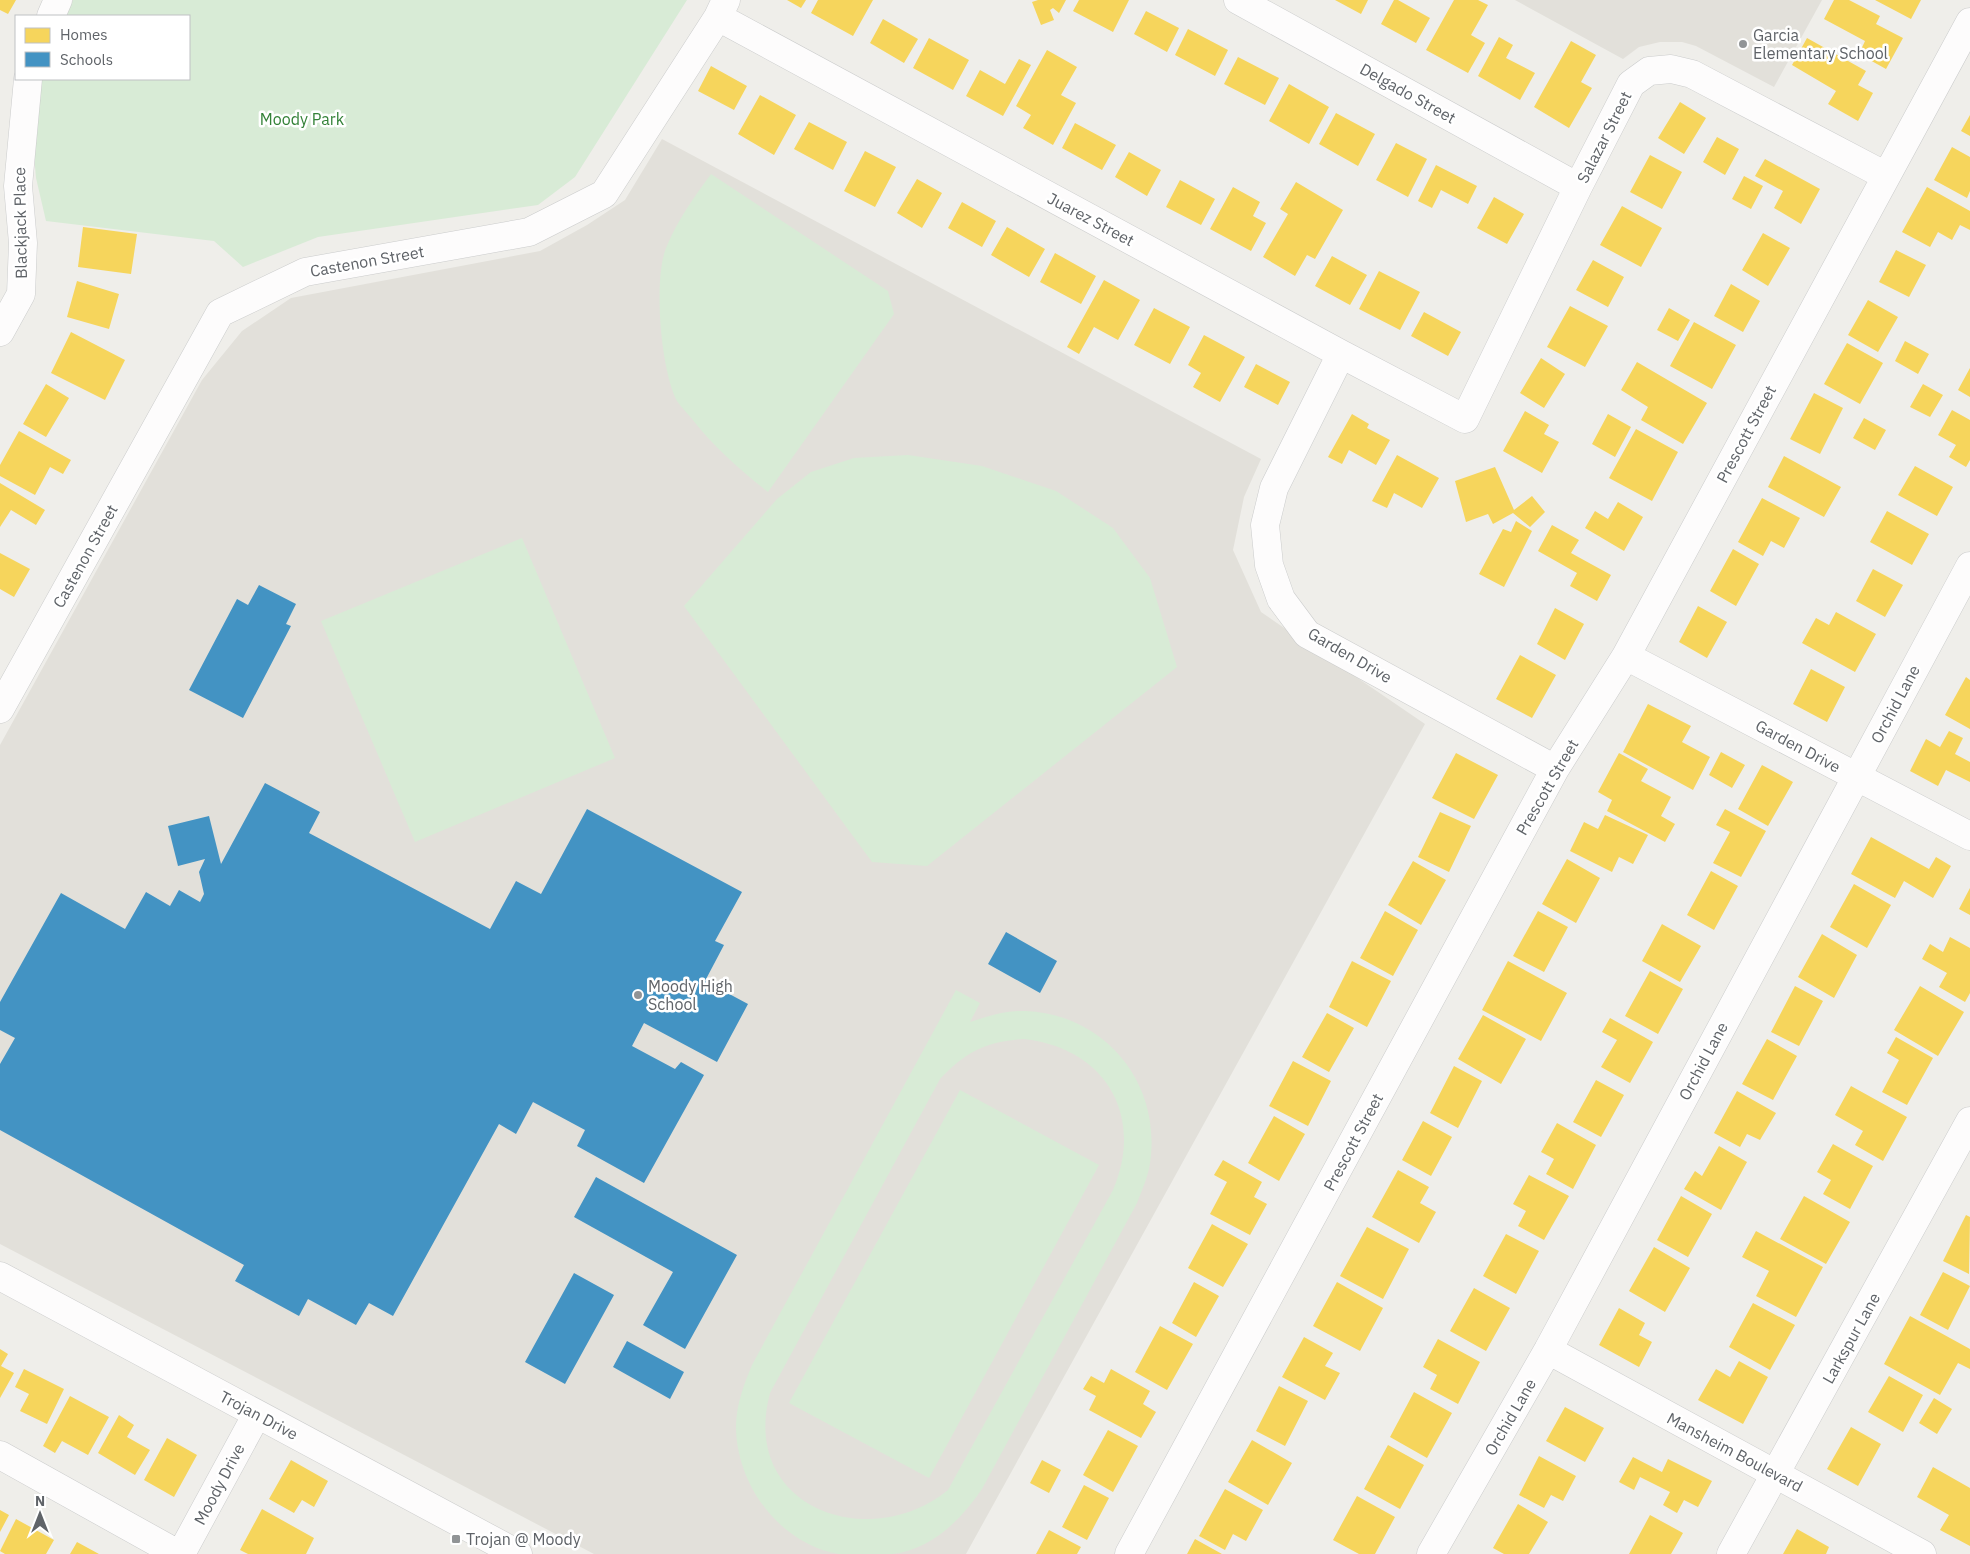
<svg xmlns="http://www.w3.org/2000/svg" width="1970" height="1554" viewBox="0 0 1970 1554" font-family="'IBM Plex Sans',sans-serif">
	<style>
		.education { fill: #e2e0da }
		.green { fill: #d8ebd6; fill-rule: evenodd }
		.homes { fill: #f6d55c }
		.schools { fill: #4393c3 }
		.lines { fill: none; stroke-linecap: round; stroke-linejoin: round }
		.minor-casing { stroke: #cbcccc; stroke-width: 29 }
		.minor { stroke: #fdfcfc; stroke-width: 28 }
		.poi-dot { fill: #919496; stroke: #fff; stroke-width: 2 }
		.labels { text-anchor: middle; stroke-width: 5; stroke-linejoin: round; paint-order: stroke }
		.poi-label { font-size: 16px; fill: #5f6368; stroke: #fff; text-anchor: start }
		.street-label { font-size: 16px; fill: #5f6368; stroke: #fff }
		.park-label { font-size: 16px; fill: #348238; stroke: #fff }
	</style>
	<rect width="100%" height="100%" fill="#efeeea"/>
	<path class="education" d="M1515,0H1822L1774,87L1696,46L1682,42H1660L1639,47L1623,59Z
		M662,139L1261,459L1244,497L1233,550L1261,612L1425,724L966,1554H594L0,1244V745L202,380L242,331L291,298L540,251L587,225L625,200Z"/>
	<path class="green" d="M73,0H687L575,177L538,205L318,237L243,267L214,241L46,221L36,178L32,132L42,79H189V16H65Z
		M711,174L888,291L894,314L768,492C740,470 714,447 692,419C687,413 681,407 677,401C661,371 653,281 666,248C677,221 694,197 711,174Z
		M908,455L982,466L1056,491L1113,528L1150,578L1177,667L927,866L872,862L684,606L777,499L811,472L854,458Z
		M522,538L615,758L415,842L321,621Z
		M956,990L980,1003L970,1022C988,1016 1007,1010 1026,1011C1106,1015 1162,1084 1150,1163C1148,1177 1142,1190 1137,1203L982,1489C961,1520 931,1550 892,1554C884,1554 874,1554 865,1554C857,1554 847,1554 839,1554C779,1544 735,1483 736,1424C737,1403 744,1384 752,1365ZM1024,1039C1105,1048 1145,1115 1113,1190L948,1490C870,1554 739,1508 770,1393L940,1079C965,1052 987,1041 1024,1039Z
		M960,1090L1099,1165L929,1478L789,1403Z"/>
	<path class="homes" d="M0,0H16L8,14L0,10Z
		M787,0H806L801,8Z
		M818,0H873L853,36L811,13Z
		M1038,0H1066L1059,13L1053,8L1050,10L1054,20L1041,25L1032,2Z
		M1079,0H1129L1113,32L1073,11Z
		M1335,0H1368L1361,14Z
		M1394,0H1398L1430,18L1416,43L1381,24Z
		M1454,0H1478L1488,5L1471,35L1485,43L1468,73L1426,50Z
		M1834,0H1849L1880,16L1876,24L1903,38L1886,69L1859,54L1865,41L1824,19Z
		M1875,0H1921L1911,19Z
		M1146,11L1179,28L1167,52L1134,34Z
		M883,19L918,39L904,63L870,43Z
		M1188,29L1228,50L1215,76L1175,55Z
		M1499,37L1513,45L1506,58L1535,73L1520,100L1478,76Z
		M929,38L969,60L953,90L913,68Z
		M1807,38L1866,71L1858,85L1873,93L1858,121L1828,104L1836,91L1792,65Z
		M1571,41L1596,55L1581,82L1592,88L1569,128L1534,107Z
		M1047,50L1077,67L1061,95L1076,103L1053,145L1023,128L1031,115L1016,106Z
		M1238,57L1279,78L1265,105L1224,84Z
		M1019,59L1031,65L1003,116L966,96L980,70L1005,84Z
		M711,66L747,86L734,110L698,91Z
		M1289,84L1329,107L1309,144L1269,121Z
		M760,95L796,115L774,155L738,134Z
		M1680,102L1706,118L1684,154L1658,138Z
		M1336,113L1375,134L1358,166L1319,144Z
		M1970,115V136L1961,131Z
		M809,122L847,142L833,170L794,149Z
		M1075,123L1116,145L1102,170L1062,148Z
		M1717,137L1739,149L1725,175L1703,162Z
		M1396,143L1427,159L1408,197L1376,180Z
		M1952,147L1970,157V191L1967,198L1934,180Z
		M865,151L896,167L875,207L844,191Z
		M1129,152L1161,170L1147,196L1115,177Z
		M1650,155L1682,172L1662,209L1630,192Z
		M1765,159L1820,189L1801,224L1774,208L1783,191L1755,176Z
		M1436,165L1477,186L1468,204L1441,190L1432,208L1418,201Z
		M1744,176L1763,186L1751,209L1732,199Z
		M917,179L942,193L922,228L897,213Z
		M1180,180L1215,199L1201,225L1166,207Z
		M1296,182L1343,210L1315,259L1307,255L1295,276L1263,257L1288,214L1280,209Z
		M1233,187L1260,202L1253,216L1266,223L1251,251L1210,229Z
		M1927,187L1970,211V230L1960,225L1952,240L1938,232L1930,247L1902,232Z
		M1494,197L1524,214L1507,244L1477,228Z
		M962,202L996,221L982,247L948,228Z
		M1622,206L1662,228L1641,267L1600,245Z
		M83,227L137,234L131,274L78,267Z
		M1007,227L1045,249L1029,277L991,255Z
		M1763,233L1790,248L1768,286L1742,270Z
		M1896,250L1926,265L1909,297L1879,282Z
		M1055,253L1096,276L1081,304L1040,282Z
		M1332,256L1367,275L1350,305L1315,286Z
		M1593,260L1624,277L1608,307L1576,290Z
		M1379,271L1420,292L1400,330L1359,309Z
		M1104,280L1140,300L1118,340L1094,327L1079,354L1067,347Z
		M77,281L119,294L109,329L67,317Z
		M1731,284L1760,301L1743,332L1714,316Z
		M1868,300L1898,317L1878,352L1848,335Z
		M1570,306L1608,326L1585,367L1547,347Z
		M1154,308L1190,327L1170,364L1134,345Z
		M1669,308L1690,320L1678,341L1657,330Z
		M1424,312L1461,332L1448,356L1411,336Z
		M1694,322L1736,345L1712,389L1670,366Z
		M71,332L125,360L105,400L51,373Z
		M1204,335L1245,357L1220,402L1193,387L1201,373L1188,365Z
		M1905,341L1929,354L1918,374L1895,361Z
		M1847,343L1883,363L1860,404L1824,384Z
		M1541,358L1565,374L1544,408L1520,393Z
		M1637,362L1707,403L1683,444L1641,420L1648,407L1621,390Z
		M1256,364L1290,382L1278,405L1244,387Z
		M1970,368V397L1958,390Z
		M46,384L69,398L46,437L23,424Z
		M1923,384L1943,395L1930,417L1910,407Z
		M1814,393L1843,408L1820,454L1790,439Z
		M1952,410L1970,420V460L1966,467L1949,457L1956,445L1938,435Z
		M1525,411L1549,425L1544,434L1559,442L1542,473L1503,451Z
		M1352,414L1369,424L1367,428L1390,440L1376,465L1349,450L1342,464L1328,457Z
		M1608,414L1631,427L1615,457L1592,444Z
		M1864,418L1886,430L1875,450L1853,438Z
		M1636,429L1678,452L1652,501L1609,478Z
		M19,431L71,460L63,474L50,467L35,495L0,476V465Z
		M1397,455L1439,478L1422,508L1394,493L1387,508L1372,501Z
		M1784,456L1841,487L1824,517L1768,487Z
		M1915,466L1953,487L1937,516L1898,495Z
		M1495,467L1514,510L1532,496L1545,512L1530,527L1513,513L1493,524L1488,514L1466,522L1455,481Z
		M0,483L45,510L36,525L11,510L0,527Z
		M1762,498L1800,518L1784,548L1771,541L1763,556L1738,542Z
		M1618,502L1643,517L1624,551L1585,528L1595,511L1608,519Z
		M1887,511L1929,534L1912,565L1870,542Z
		M1516,521L1532,531L1504,587L1479,574L1503,529L1511,532Z
		M1552,525L1579,540L1571,553L1611,575L1597,601L1570,586L1577,573L1538,551Z
		M1733,549L1759,564L1736,606L1710,591Z
		M0,553L30,569L14,597L0,589Z
		M1873,569L1903,585L1885,617L1856,601Z
		M1698,606L1727,622L1707,658L1679,642Z
		M1555,608L1584,624L1565,660L1537,644Z
		M1836,612L1876,634L1855,672L1802,643L1816,618L1829,625Z
		M1520,655L1556,675L1532,718L1496,699Z
		M1811,669L1845,687L1827,722L1793,704Z
		M1966,677L1970,680V729L1945,715Z
		M1648,704L1691,726L1682,742L1710,757L1693,790L1623,752Z
		M1949,731L1963,738L1955,754L1970,762V782L1946,770L1938,786L1910,771L1926,739L1940,747Z
		M1721,752L1745,765L1732,788L1709,775Z
		M1456,753L1498,775L1474,819L1432,798Z
		M1619,753L1648,769L1641,781L1671,797L1661,816L1675,824L1665,842L1607,811L1612,800L1598,792Z
		M1762,765L1793,782L1768,826L1738,809Z
		M1725,809L1766,831L1741,877L1713,863L1730,832L1716,825Z
		M1440,812L1471,826L1449,872L1418,857Z
		M1605,815L1648,835L1633,864L1619,857L1612,872L1570,851L1584,822L1598,829Z
		M1871,837L1929,869L1936,857L1951,866L1933,898L1904,881L1895,898L1851,874Z
		M1567,859L1600,878L1576,923L1542,904Z
		M1413,861L1446,880L1421,925L1388,905Z
		M1711,871L1738,886L1714,930L1687,915Z
		M1854,884L1891,905L1867,948L1830,927Z
		M1970,888V915L1959,909Z
		M1385,911L1418,930L1393,976L1360,958Z
		M1538,911L1568,927L1544,972L1513,956Z
		M1662,924L1701,946L1680,982L1642,961Z
		M1822,934L1857,955L1834,998L1798,977Z
		M1950,937L1970,948V993L1965,1002L1939,987L1947,973L1922,959L1930,944L1943,952Z
		M1352,961L1391,981L1367,1027L1329,1007Z
		M1508,961L1567,993L1541,1041L1482,1010Z
		M1650,971L1683,989L1658,1034L1625,1016Z
		M1795,986L1823,1001L1799,1046L1771,1032Z
		M1920,986L1964,1012L1938,1056L1894,1030Z
		M1327,1013L1354,1028L1329,1072L1302,1057Z
		M1483,1015L1526,1039L1501,1084L1458,1059Z
		M1610,1018L1653,1042L1630,1083L1601,1067L1617,1040L1602,1032Z
		M1896,1037L1933,1058L1907,1105L1882,1092L1899,1060L1887,1053Z
		M1767,1039L1797,1056L1773,1100L1742,1084Z
		M1293,1061L1331,1081L1308,1126L1269,1106Z
		M1454,1066L1482,1081L1458,1128L1430,1113Z
		M1596,1080L1624,1095L1601,1137L1573,1122Z
		M1851,1086L1907,1117L1883,1161L1855,1145L1863,1131L1835,1115Z
		M1737,1091L1776,1113L1760,1140L1747,1134L1740,1147L1714,1133Z
		M1274,1116L1305,1134L1279,1181L1248,1163Z
		M1423,1121L1452,1137L1431,1176L1402,1160Z
		M1557,1123L1596,1145L1573,1189L1546,1174L1554,1159L1541,1152Z
		M1833,1144L1873,1166L1850,1209L1823,1194L1831,1180L1817,1172Z
		M1719,1146L1747,1162L1721,1210L1684,1189L1695,1171L1702,1176Z
		M1223,1160L1262,1182L1254,1197L1267,1204L1250,1235L1210,1214L1227,1182L1214,1175Z
		M1398,1170L1429,1187L1420,1203L1436,1212L1419,1243L1372,1217Z
		M1529,1175L1569,1196L1544,1240L1518,1226L1526,1211L1513,1204Z
		M1681,1196L1712,1214L1688,1257L1657,1240Z
		M1804,1196L1850,1222L1826,1264L1780,1239Z
		M1966,1215L1970,1217L1969,1274L1943,1261Z
		M1212,1224L1248,1244L1223,1287L1188,1268Z
		M1367,1227L1409,1249L1383,1299L1340,1276Z
		M1756,1231L1823,1267L1796,1317L1756,1296L1769,1271L1742,1257Z
		M1506,1234L1539,1251L1516,1294L1483,1276Z
		M1654,1247L1690,1268L1665,1312L1629,1291Z
		M1943,1272L1970,1286L1948,1330L1920,1315Z
		M1194,1282L1219,1296L1196,1337L1172,1323Z
		M1337,1282L1383,1308L1360,1351L1313,1326Z
		M1474,1288L1510,1308L1486,1351L1450,1331Z
		M1753,1303L1795,1325L1770,1370L1729,1347Z
		M1619,1308L1645,1323L1639,1335L1652,1342L1639,1367L1599,1345Z
		M1910,1316L1970,1349V1369L1958,1363L1940,1395L1884,1364Z
		M1160,1326L1193,1344L1167,1390L1135,1372Z
		M1304,1337L1333,1353L1325,1366L1340,1373L1325,1400L1282,1377Z
		M1438,1339L1480,1362L1458,1404L1430,1389L1437,1375L1423,1367Z
		M0,1349L8,1354L1,1366L14,1373L0,1398Z
		M1739,1361L1768,1377L1743,1424L1698,1400L1716,1369L1730,1377Z
		M24,1369L64,1389L47,1424L20,1411L29,1394L15,1387Z
		M1111,1369L1150,1391L1143,1404L1156,1412L1141,1438L1089,1410L1096,1396L1083,1389L1091,1376L1104,1383Z
		M1889,1376L1923,1395L1903,1432L1868,1412Z
		M1279,1386L1308,1401L1285,1446L1256,1431Z
		M1414,1392L1452,1413L1427,1458L1390,1437Z
		M70,1396L109,1417L88,1455L62,1441L55,1453L43,1446Z
		M1934,1398L1952,1409L1937,1434L1919,1423Z
		M1565,1407L1604,1428L1585,1462L1546,1441Z
		M119,1415L134,1425L127,1437L150,1450L135,1475L98,1453Z
		M1851,1427L1881,1444L1858,1486L1827,1469Z
		M1108,1430L1138,1446L1113,1492L1083,1475Z
		M167,1438L197,1455L174,1497L144,1480Z
		M1252,1440L1292,1463L1268,1505L1228,1482Z
		M1388,1445L1424,1465L1400,1509L1364,1489Z
		M1539,1456L1576,1476L1563,1501L1551,1495L1544,1508L1519,1495Z
		M1633,1457L1662,1472L1668,1459L1712,1481L1698,1507L1684,1500L1677,1513L1663,1505L1670,1492L1640,1477L1634,1490L1619,1482Z
		M291,1460L328,1481L314,1507L302,1500L294,1513L269,1499Z
		M1042,1460L1061,1470L1049,1493L1030,1483Z
		M1933,1467L1970,1488V1546L1940,1530L1949,1515L1917,1497Z
		M1084,1485L1109,1498L1087,1540L1062,1527Z
		M1225,1489L1263,1510L1246,1541L1233,1534L1225,1550L1199,1536Z
		M1357,1496L1395,1517L1375,1554H1359L1333,1540Z
		M1518,1504L1548,1522L1529,1554H1504L1493,1548Z
		M262,1509L314,1538L306,1554H248L240,1550Z
		M0,1510L9,1515L0,1532Z
		M1650,1515L1683,1533L1671,1554H1629Z
		M16,1519L54,1540L46,1554H5L0,1551Z
		M1797,1529L1829,1547L1826,1554H1783Z
		M1049,1530L1081,1547L1077,1554H1036Z
		M1195,1539L1222,1554H1187Z
		M77,1542L99,1554H70Z"/>
	<path class="schools" d="M259,585L296,604L286,624L291,626L243,718L189,690L237,599L248,605Z
		M265,783L320,812L309,833L490,929L516,881L541,894L587,809L742,892L715,941L724,945L705,981L748,1004L717,1062L644,1023L632,1046L675,1069L681,1062L704,1075L644,1183L577,1146L585,1130L533,1102L516,1134L499,1124L393,1316L369,1303L356,1325L308,1299L299,1316L235,1281L244,1265L0,1130V1064L15,1038L0,1030V1002L61,893L125,929L146,892L170,906L179,890L200,902L204,894L199,872L205,859L178,866L168,826L209,816L221,864Z
		M1006,932L1057,961L1040,993L988,964Z
		M596,1177L737,1255L685,1349L643,1325L673,1272L574,1217Z
		M574,1273L614,1295L565,1384L525,1362Z
		M627,1341L684,1372L670,1399L613,1367Z"/>
	<g class="lines">
		<g class="minor-casing">
			<path id="minor" d="M1238,0L1578,187
				M51,16L58,0
				M718,17L1341,354L1465,419L1578,187L1631,84L1649,71L1671,69L1692,74L1886,176
				M0,332L21,294L23,243L18,186L28,79
				M1341,354L1274,488L1265,525L1269,565L1281,599L1307,634L1555,769
				M1626,656L1970,836
				M0,709L220,313L305,272L529,232L604,194L718,17L726,0
				M0,1276L518,1554
				M1548,1350L1922,1554
				M0,1455L178,1554
				M181,1554L257,1414
				M1129,1554L1555,769L1626,656L1970,22
				M1431,1554L1548,1350L1970,566
				M1731,1554L1970,1121"/>
		</g>
		<use href="#minor" class="minor"/>
	</g>
	<g class="poi-dot">
		<circle cx="1743" cy="44" r="5"/>
		<circle cx="638" cy="995" r="5"/>
		<rect x="451" y="1534" width="10" height="10" rx="2.5"/>
	</g>
	<g class="labels">
		<g class="poi-label">
			<text x="1753" y="41">Garcia<tspan x="1753" dy="18">Elementary School</tspan></text>
			<text x="648" y="992">Moody High<tspan x="648" dy="18">School</tspan></text>
			<text x="466" y="1545">Trojan @ Moody</text>
		</g>
		<g class="street-label">
			<text transform="translate(1408 93) rotate(29)" y="6">Delgado Street</text>
			<text transform="translate(1604 137) rotate(-63)" y="6">Salazar Street</text>
			<text transform="translate(1091 219) rotate(28)" y="6">Juarez Street</text>
			<text transform="translate(20 223) rotate(-91)" y="6">Blackjack Place</text>
			<text transform="translate(367 261) rotate(-10)" y="6">Castenon Street</text>
			<text transform="translate(1746 434) rotate(-62)" y="6">Prescott Street</text>
			<text transform="translate(85 556) rotate(-61)" y="6">Castenon Street</text>
			<text transform="translate(1350 655) rotate(30)" y="6">Garden Drive</text>
			<text transform="translate(1895 704) rotate(-62)" y="6">Orchid Lane</text>
			<text transform="translate(1798 746) rotate(28)" y="6">Garden Drive</text>
			<text transform="translate(1547 787) rotate(-60)" y="6">Prescott Street</text>
			<text transform="translate(1703 1061) rotate(-62)" y="6">Orchid Lane</text>
			<text transform="translate(1353 1142) rotate(-62)" y="6">Prescott Street</text>
			<text transform="translate(1851 1338) rotate(-61)" y="6">Larkspur Lane</text>
			<text transform="translate(259 1415) rotate(28)" y="6">Trojan Drive</text>
			<text transform="translate(1510 1417) rotate(-60)" y="6">Orchid Lane</text>
			<text transform="translate(1735 1452) rotate(28)" y="6">Mansheim Boulevard</text>
			<text transform="translate(219 1484) rotate(-62)" y="6">Moody Drive</text>
		</g>
		<g class="park-label">
			<text x="302" y="125">Moody Park</text>
		</g>
	</g>
	<rect x="15" y="15" width="175" height="65" fill="#ffffff" stroke="#bfc1c3"/>
	<rect x="25" y="28" width="25" height="15" fill="#f6d55c" stroke="#bfc1c3"/>
	<text x="60" y="40" font-size="15" fill="#5f6368">Homes</text>
	<rect x="25" y="52" width="25" height="15" fill="#4393c3" stroke="#bfc1c3"/>
	<text x="60" y="65" font-size="15" fill="#5f6368">Schools</text>
	<g transform="translate(40 1514)" stroke="#ffffff" stroke-width="4" paint-order="stroke">
	<path d="M0-4L9 19L0 12L-9 19Z" fill="#5f6368"/>
	<text y="-8" font-size="14" font-weight="bold" text-anchor="middle" fill="#5f6368">N</text>
	</g>
</svg>
